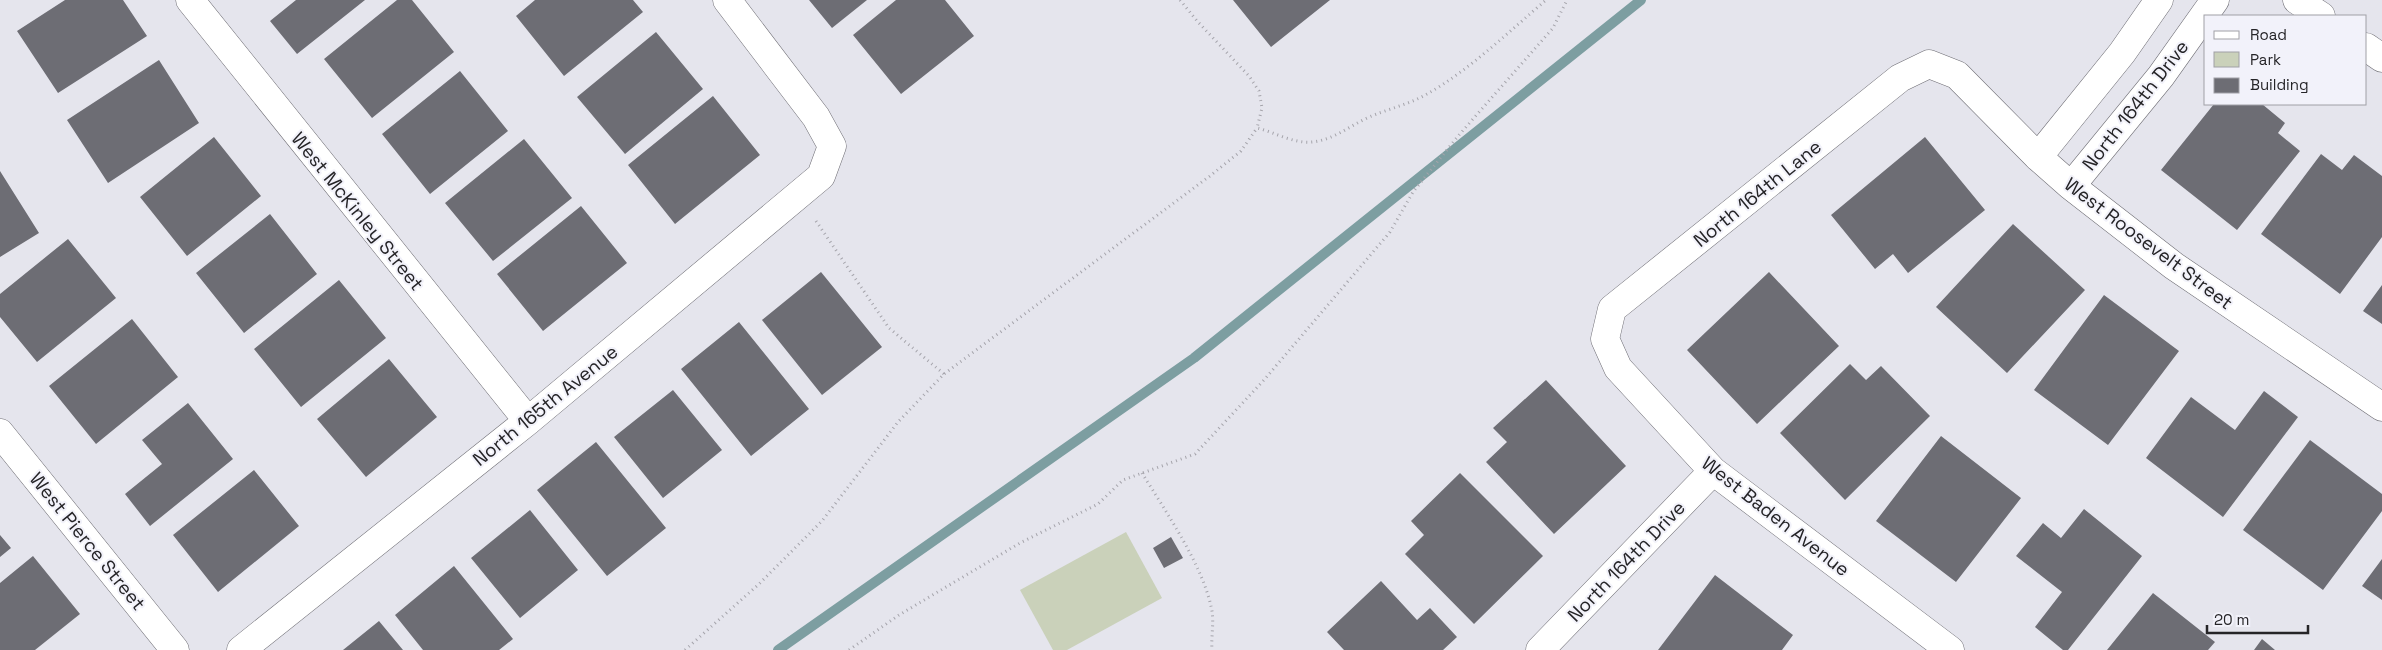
<svg xmlns="http://www.w3.org/2000/svg" width="2382" height="650" viewBox="0 0 2382 650" font-family="'Space Grotesk',sans-serif">
	<style>
		.green { fill: #cad1ba }
		.lines { fill: none; stroke-linecap: round; stroke-linejoin: round }
		.stream { stroke: #7d9ea1; stroke-width: 10 }
		.building { fill: #6d6d74 }
		.minor-casing { stroke: #6e6d74; stroke-width: 29 }
		.path { stroke: #a5a4ab; stroke-width: 3; stroke-dasharray: 1 4; stroke-linecap: butt }
		.minor { stroke: #fff; stroke-width: 28 }
		.labels { text-anchor: middle; stroke-width: 4; stroke-linejoin: round; paint-order: stroke }
		.street-label { font-size: 19px; fill: #252427; stroke: #f2f2fa }
	</style>
	<rect width="100%" height="100%" fill="#e5e5ed"/>
	<path class="green" d="M1126,532L1162,598L1067,650H1053L1020,590Z"/>
	<g class="lines">
		<path class="stream" d="M778,650L1194,358L1641,0"/>
	</g>
	<path class="building" d="M65,0H123L147,36L58,93L17,31Z
		M296,0H365L297,54L270,21Z
		M397,0H412L454,52L372,118L324,59Z
		M535,0H633L643,12L564,76L516,16Z
		M809,0H867L832,28Z
		M896,0H945L974,36L901,94L853,35Z
		M1233,0H1330L1271,47Z
		M656,32L703,89L625,154L577,97Z
		M159,60L199,123L108,183L67,120Z
		M460,71L508,131L430,194L382,134Z
		M713,96L760,155L675,224L628,165Z
		M2214,104H2262L2285,123L2278,133L2300,151L2237,230L2161,170Z
		M214,137L261,196L187,256L140,197Z
		M1925,137L1985,210L1908,273L1893,254L1875,269L1831,215Z
		M524,139L572,198L493,261L445,203Z
		M2321,154L2342,170L2354,155L2382,176V237L2340,294L2261,234Z
		M0,171L39,233L0,257Z
		M581,206L627,263L543,331L497,274Z
		M270,214L317,274L244,333L196,273Z
		M2013,224L2085,290L2007,373L1936,307Z
		M68,239L116,298L37,362L0,317V294Z
		M821,272L882,347L822,395L762,320Z
		M1769,272L1839,346L1757,424L1687,350Z
		M339,280L386,338L301,407L254,349Z
		M2382,285V324L2363,311Z
		M2104,295L2179,351L2108,445L2034,390Z
		M132,319L178,377L96,444L49,386Z
		M739,322L809,409L751,456L681,369Z
		M389,359L437,417L366,477L317,419Z
		M1850,364L1866,380L1881,366L1930,416L1845,500L1780,433Z
		M1546,380L1626,466L1554,534L1486,462L1507,442L1493,428Z
		M673,390L722,450L663,498L614,437Z
		M2264,391L2298,417L2223,517L2146,458L2191,397L2235,430Z
		M188,403L233,459L150,526L125,494L162,464L142,440Z
		M1941,436L2021,498L1956,582L1876,521Z
		M2310,440L2382,494V511L2323,590L2243,530Z
		M596,442L666,528L607,576L537,490Z
		M254,470L299,526L218,592L173,535Z
		M1460,473L1543,556L1474,624L1405,554L1424,535L1411,521Z
		M2084,509L2142,556L2068,650H2063L2035,627L2062,592L2016,556L2043,523L2061,538Z
		M530,510L578,570L520,618L471,558Z
		M0,535L11,548L0,557Z
		M1171,537L1183,558L1164,568L1153,548Z
		M33,556L80,614L35,650H0V583Z
		M2382,559V600L2362,586Z
		M454,566L513,639L499,650H423L395,615Z
		M1715,575L1793,635L1782,650H1658Z
		M1381,581L1417,620L1430,608L1457,637L1443,650H1344L1327,632Z
		M2153,593L2215,642L2208,650H2107Z
		M379,621L403,650H343Z
		M2262,639L2275,650H2254Z"/>
	<g class="lines">
		<g class="minor-casing">
			<path id="minor" d="M190,0L528,421
				M2297,0L2321,16
				M2366,47L2382,58
				M2038,157L2122,53L2159,0
				M2071,186L2161,76L2215,0
				M0,433L175,650
				M241,650L528,421L821,176L832,146L816,117L727,0
				M1540,650L1713,471
				M1950,650L1713,471L1618,368L1605,339L1612,309L1900,78L1929,64L1957,75L2038,157L2071,186L2174,266L2382,407"/>
		</g>
		<path class="path" d="M1180,0L1198,22L1249,76L1259,91L1262,108L1257,128C1274,132 1294,144 1312,142C1333,140 1348,127 1367,118C1387,109 1408,105 1427,94C1467,72 1511,30 1546,0
			M816,221L889,328L944,374
			M1142,473C1166,512 1204,567 1212,611C1214,624 1211,637 1212,650
			M685,650L759,584L822,521L898,422L944,374L1210,176L1241,151L1257,128
			M849,650L899,615L1020,543L1098,504L1123,480L1195,454L1264,380L1390,232L1413,192L1459,135L1553,28L1567,0"/>
		<use href="#minor" class="minor"/>
	</g>
	<g class="labels">
		<g class="street-label">
			<text transform="translate(2135 105) rotate(-52)" y="7">North 164th Drive</text>
			<text transform="translate(1757 193) rotate(-39)" y="7">North 164th Lane</text>
			<text transform="translate(358 211) rotate(51)" y="7">West McKinley Street</text>
			<text transform="translate(2149 243) rotate(37)" y="7">West Roosevelt Street</text>
			<text transform="translate(545 405) rotate(-39)" y="7">North 165th Avenue</text>
			<text transform="translate(1776 516) rotate(38)" y="7">West Baden Avenue</text>
			<text transform="translate(88 541) rotate(51)" y="7">West Pierce Street</text>
			<text transform="translate(1626 561) rotate(-46)" y="7">North 164th Drive</text>
		</g>
	</g>
	<rect x="2204" y="15" width="162" height="90" fill="#f2f2fa" stroke="#a0a0a6"/>
	<rect x="2214" y="31" width="25" height="8" fill="#ffffff" stroke="#a0a0a6"/>
	<text x="2250" y="40" font-size="15" fill="#252427">Road</text>
	<rect x="2214" y="52" width="25" height="15" fill="#cad1ba" stroke="#a0a0a6"/>
	<text x="2250" y="65" font-size="15" fill="#252427">Park</text>
	<rect x="2214" y="78" width="25" height="15" fill="#6d6d74" stroke="#a0a0a6"/>
	<text x="2250" y="90" font-size="15" fill="#252427">Building</text>
	<path d="M2207 625v8h101v-8" fill="none" stroke="#252427" stroke-width="2.5"/>
	<text x="2214" y="625" font-size="15" fill="#252427" stroke="#f2f2fa" stroke-width="4" paint-order="stroke">20 m</text>
</svg>
